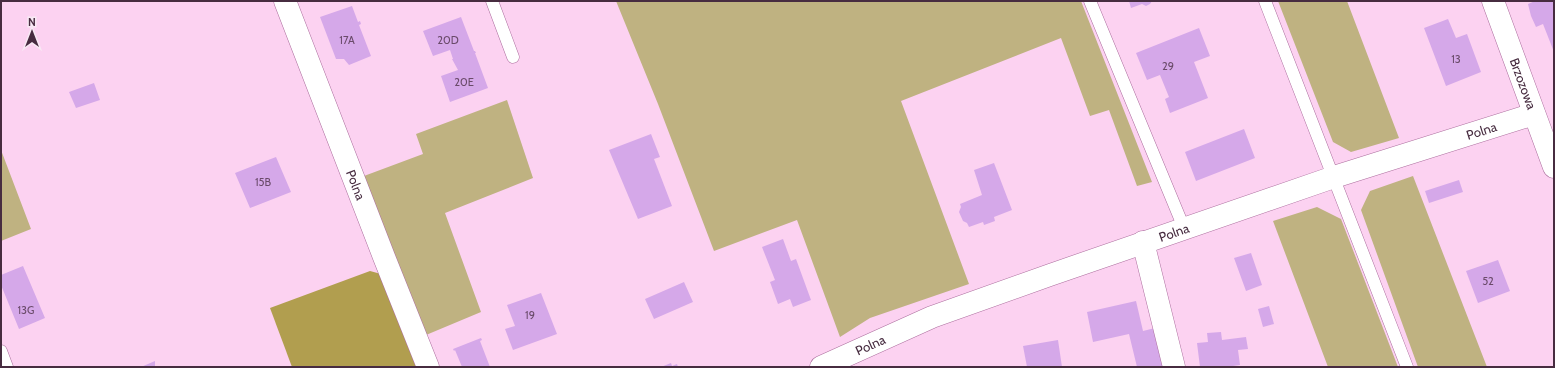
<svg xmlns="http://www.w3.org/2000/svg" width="1555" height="368" viewBox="0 0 1555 368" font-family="Cabin,sans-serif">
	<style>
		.green { fill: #bfb281 }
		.forest { fill: #b19e4f }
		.building { fill: #d5a8e9 }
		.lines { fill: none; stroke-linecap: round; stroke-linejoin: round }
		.lane-casing { stroke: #ac6e9e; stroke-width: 13 }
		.street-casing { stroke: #ac6e9e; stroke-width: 23 }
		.lane { stroke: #fff; stroke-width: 12 }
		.street { stroke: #fff; stroke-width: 22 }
		.labels { text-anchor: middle; stroke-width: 4; stroke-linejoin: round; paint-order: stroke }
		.number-label { font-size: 11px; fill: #6a4b6a }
		.street-label { font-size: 13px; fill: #472c40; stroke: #f8e9f4 }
	</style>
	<rect width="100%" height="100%" fill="#fcd2f1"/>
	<path class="green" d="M616,1H1081L1152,182L1137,186L1109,110L1090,116L1061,38L901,101L969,284L870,318L840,337L797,220L714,251L658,104Z
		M1278,1H1347L1399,138L1351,152L1333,142Z
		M507,100L533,178L445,213L481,312L426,335L364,176L423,154L416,134Z
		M1,150L31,229L1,241Z
		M1413,176L1487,367H1418L1361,210L1370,191Z
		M1317,207L1341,219L1398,367H1328L1273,221Z"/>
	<path class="forest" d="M370,271L381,274L417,367H292L270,308Z"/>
	<path class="building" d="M1129,1H1152L1150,4L1146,6L1142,4L1131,8Z
		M1535,1H1554V52L1543,24L1536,27L1531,16L1528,4Z
		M352,6L358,22L360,21L361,24L359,25L371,56L349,65L344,59H336L320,17Z
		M461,17L474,51H475L476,53H475L488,88L450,102L441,76L458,70L452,59H453L450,50L433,56L423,31Z
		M1448,19L1456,38L1467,34L1481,72L1446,86L1424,28Z
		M1199,28L1210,56L1194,62L1208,98L1170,113L1165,99L1169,97L1160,75L1147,80L1136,53Z
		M94,83L100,100L76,108L69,92Z
		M1244,129L1255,158L1196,181L1185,152Z
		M651,134L660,157L654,159L672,206L638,219L609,150Z
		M276,157L291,192L250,208L235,173Z
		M994,163L1012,210L994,217L995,221L984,225L983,222L969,227L967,223L963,221L959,212L961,207L960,204L982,195L974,170Z
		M1459,180L1463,192L1429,203L1425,191Z
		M783,239L791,261L796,259L811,300L793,307L790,299L778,304L770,282L775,280L762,247Z
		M1251,253L1262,285L1246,291L1234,258Z
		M1498,260L1510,291L1478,303L1466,271Z
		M23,266L45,318L19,329L1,285V275Z
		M684,282L693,302L654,319L645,299Z
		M541,293L557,334L513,350L505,329L515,326L507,305Z
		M1136,301L1143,331L1155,328L1164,366L1137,367L1129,334L1093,342L1087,312Z
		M1269,306L1274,324L1263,327L1258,309Z
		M1221,332L1222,340L1246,337L1248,349L1238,350L1240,365L1226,367H1200L1197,343L1208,342L1207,333Z
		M481,338L482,340L480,341L490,367H462L455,350L454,351L453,349Z
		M1058,340L1062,367H1027L1023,346Z
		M155,361V367H141Z
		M671,363L672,366L677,364L678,367H661Z"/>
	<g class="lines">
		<g class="lane-casing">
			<path id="lane" d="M492,1L513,57
				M1090,1L1184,228
				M1265,1L1407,367
				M1,351L7,367"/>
		</g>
		<g class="street-casing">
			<g id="street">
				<path id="s1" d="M285,1L384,257L428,367"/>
				<path id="s2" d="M1493,1L1554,167"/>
				<path d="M1143,242L1174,367"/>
				<path id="s3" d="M821,367L932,317L1050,275L1334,177L1534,114"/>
			</g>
		</g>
		<use href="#lane" class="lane"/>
		<use href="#street" class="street"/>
	</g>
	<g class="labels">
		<g class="number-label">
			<text x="347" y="44">17A</text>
			<text x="448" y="44">20D</text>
			<text x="1456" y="63">13</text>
			<text x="1168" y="70">29</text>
			<text x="464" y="86">20E</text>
			<text x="263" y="186">15B</text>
			<text x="1488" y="285">52</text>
			<text x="26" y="314">13G</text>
			<text x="530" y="319">19</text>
		</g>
		<g class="street-label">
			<text dy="5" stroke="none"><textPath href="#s2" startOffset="88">Brzozowa</textPath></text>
			<text dy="5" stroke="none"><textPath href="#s3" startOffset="702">Polna</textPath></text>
			<text dy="5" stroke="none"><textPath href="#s1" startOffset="197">Polna</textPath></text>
			<text dy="5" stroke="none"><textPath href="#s3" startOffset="378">Polna</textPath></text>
			<text dy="5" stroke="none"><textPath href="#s3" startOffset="54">Polna</textPath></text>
		</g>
	</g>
	<rect width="1555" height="368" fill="none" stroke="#472c40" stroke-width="4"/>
	<g transform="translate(32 32)" stroke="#f8e9f4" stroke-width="3" paint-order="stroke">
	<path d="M0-3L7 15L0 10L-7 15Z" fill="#472c40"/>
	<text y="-6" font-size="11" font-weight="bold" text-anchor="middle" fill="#472c40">N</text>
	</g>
</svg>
